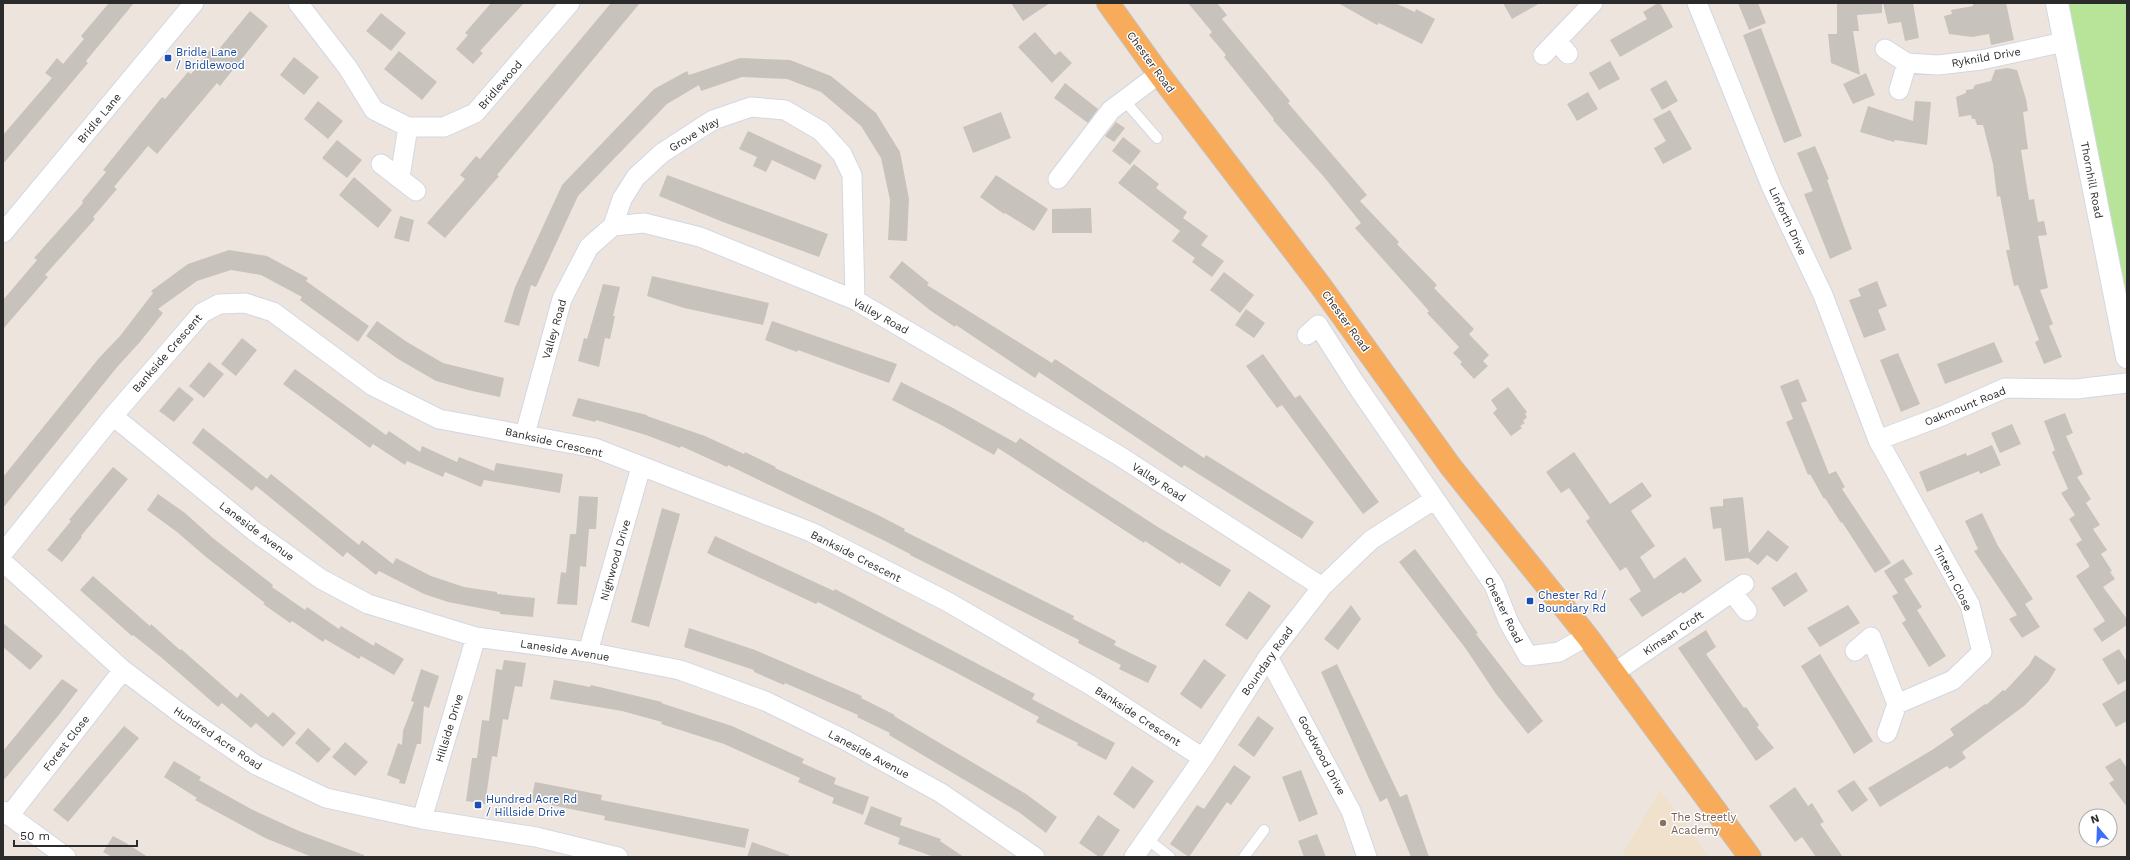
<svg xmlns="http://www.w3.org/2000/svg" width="2130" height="860" viewBox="0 0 2130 860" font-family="'Work Sans',sans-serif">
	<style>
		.education { fill: #efe1cc }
		.green { fill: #b8e499 }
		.building { fill: #c8c2bc }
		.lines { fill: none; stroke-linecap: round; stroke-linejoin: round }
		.service-casing { stroke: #d2d7e4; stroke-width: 12 }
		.minor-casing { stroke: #d2d7e4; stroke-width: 21 }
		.secondary-casing { stroke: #d2d7e4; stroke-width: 24 }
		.trunk-casing { stroke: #c4c4c4; stroke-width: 24 }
		.service { stroke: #fff; stroke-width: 10 }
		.minor { stroke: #fff; stroke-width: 19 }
		.secondary { stroke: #fff; stroke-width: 22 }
		.trunk { stroke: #f8ab5a; stroke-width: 22 }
		.transit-dot { fill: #1a4fb4; stroke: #fff; stroke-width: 1.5 }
		.education-dot { fill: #8d6e63; stroke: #fff; stroke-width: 1.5 }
		.labels { text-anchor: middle; stroke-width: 3; stroke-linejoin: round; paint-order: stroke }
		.transit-label { font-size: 11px; fill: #164399; stroke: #fff; text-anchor: start }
		.street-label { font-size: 11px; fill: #2b2b2b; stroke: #fff }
		.education-label { font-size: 11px; fill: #785e54; stroke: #fff; text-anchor: start }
	</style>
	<rect width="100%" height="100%" fill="#ede5dd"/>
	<path class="education" d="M1660,790L1710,857H1621Z"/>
	<path class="green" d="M2067,3H2127V300Z"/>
	<path class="building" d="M109,3H134L86,61L88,63L3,164V135L52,78L45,73L57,58L63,64L84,39L81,36Z
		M491,3H524L480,51L483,53L473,64L456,49L468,35L465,33Z
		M611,3H640L497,175L499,176L445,238L427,223L465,179L460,175L476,156L480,159Z
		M1011,3H1050L1023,21Z
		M1188,3H1217L1227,15L1222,19L1290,101L1288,103L1367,195L1360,201L1399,242L1397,244L1437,285L1434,288L1474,329L1469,334L1489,355L1483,361L1488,366L1474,379L1460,364L1462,362L1453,353L1459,347L1427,313L1429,311L1355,228L1361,223L1324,177L1273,120L1274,119L1224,57L1226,55L1209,35L1212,32Z
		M1338,3H1395L1415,12L1416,9L1435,19L1422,44L1379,23L1377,25Z
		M1503,3H1540L1512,19Z
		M1658,3H1660L1673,27L1620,57L1610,40L1647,19L1643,12Z
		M1738,3H1758L1766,23L1749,30Z
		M1837,3H1882V13L1857,15L1859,31H1853L1860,75L1831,63L1828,34H1837Z
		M1883,3H1913L1919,38L1905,41L1901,22L1888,24Z
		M1973,3H2006L2014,40L1991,45L1989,34L1972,37L1949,34L1944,16L1952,14L1951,10L1973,6Z
		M250,11L268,26L220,86L217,83L157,154L148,146L114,187L117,189L93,217L95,219L45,275L48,277L3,329V300L37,260L34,258L83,203L82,201L106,172L103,170L162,97L165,99L188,72L191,74L210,50L215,54Z
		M381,13L406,33L391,51L366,31Z
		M1761,28L1802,136L1784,143L1743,35Z
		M1035,32L1055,55L1060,51L1072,63L1052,83L1018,47Z
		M399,51L437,82L422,100L384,69Z
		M294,57L319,77L304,95L280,75Z
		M740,58L790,60L831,76L876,113L900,152L909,199L907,241L888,240L890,200L881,158L861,126L821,92L787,79L742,77L701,91L699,85L667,104L578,196L536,287L531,285L519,326L504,322L515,287L562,185L654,89L687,71L689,75Z
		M1610,61L1620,79L1599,90L1589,73Z
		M2007,68L2017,70L2026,99L2028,111L2023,112L2028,149L2021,150L2029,200L2034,199L2038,222L2044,221L2047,235L2038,236L2048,288L2040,290L2053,324L2049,326L2062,357L2044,364L2035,342L2039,340L2018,285L2014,286L2006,250H2010L2000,196L1997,197L1993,164L1983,125H1977L1975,119H1972L1971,115L1959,117L1956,97L1966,93V90L1973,89L1975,85L1991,81L1995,70Z
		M1866,73L1875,95L1853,104L1843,84Z
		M1666,80L1678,101L1662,110L1650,89Z
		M1065,83L1098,109L1088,123L1054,98Z
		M1588,92L1598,109L1577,121L1567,104Z
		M318,101L343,121L328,139L304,119Z
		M1915,101L1931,102L1927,145L1895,140L1894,142L1860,132L1868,106L1913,121Z
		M1670,110L1692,149L1663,164L1654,148L1666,141L1653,119Z
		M1001,112L1011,138L973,153L963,127Z
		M1116,122L1125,128L1114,142L1105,136Z
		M748,131L822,165L815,180L772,160L766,172L753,166L757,157L739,149Z
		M1123,137L1141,151L1130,165L1112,151Z
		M337,140L362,160L347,178L322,158Z
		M1815,146L1829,179L1827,180L1852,249L1830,259L1804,194L1813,191L1797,153Z
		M1134,164L1159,184L1156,188L1187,212L1183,218L1208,236L1201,245L1224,261L1212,277L1192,262L1195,258L1172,241L1180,231L1118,183Z
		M667,175L828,234L819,257L723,222L659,196Z
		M996,175L1048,209L1034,231L1005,213L1004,214L980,197Z
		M354,177L392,210L378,228L339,195Z
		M1091,208L1092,233H1052V209Z
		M400,216L414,220L409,242L394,238Z
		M229,250L267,256L308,278L306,281L369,326L358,342L300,300L302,297L261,275L231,270L197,281L158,309L163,313L140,342L118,366L3,508V477L99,358L120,336L153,293L151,291L188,264Z
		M902,261L929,283L927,285L1052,363L1055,359L1204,458L1206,455L1314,522L1302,539L1184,465L1182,468L1039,372L1035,378L956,325L955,327L931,311L889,277Z
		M1224,272L1254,295L1240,313L1210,290Z
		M652,276L769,303L763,325L684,308L647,296Z
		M1877,281L1887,306L1878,310L1886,330L1864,338L1849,300L1861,296L1858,289Z
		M603,284L620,287L613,316H615L610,339L605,338L599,367L578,361L584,338L587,339Z
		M1246,309L1265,323L1254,338L1235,325Z
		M377,321L407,342L443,363L504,378L500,397L472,391L436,381L398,359L366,336Z
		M772,321L897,364L889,383L798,350L797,352L765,340Z
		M242,338L257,350L236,376L221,364Z
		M1994,342L2003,362L1945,384L1937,364Z
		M1898,353L1920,404L1901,412L1880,360Z
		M1263,354L1295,398L1300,395L1379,502L1363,514L1282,405L1277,408L1246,366Z
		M209,362L224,374L204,398L189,386Z
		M295,369L386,435L389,431L420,452L422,446L457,462L459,457L494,471L496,463L563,474L560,493L484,480L481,487L445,472L443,477L407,461L405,465L373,444L370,448L283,384Z
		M1798,379L1807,401L1801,403L1829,474L1836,471L1845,487L1842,489L1891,563L1875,573L1842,522L1841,523L1825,498L1824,499L1810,474L1808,475L1786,422L1793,419L1780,386Z
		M901,382L953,408L1016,443L1020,438L1161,529L1231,570L1220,587L1181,562L1180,564L1145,541L1144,543L998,448L994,455L943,426L892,400Z
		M179,387L194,399L174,422L159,411Z
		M1508,387L1527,412L1525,414L1527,417L1523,421L1525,423L1520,426L1522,428L1511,436L1493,413L1497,409L1491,400Z
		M578,398L647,415V416L705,436L744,454L745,452L776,467L775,468L876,514L905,529L904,531L1074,616L1073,619L1116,641L1114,645L1157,666L1148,683L1119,669L1121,665L1078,643L1079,640L910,555V554L883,540L728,465L727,467L681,446L680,448L646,435L596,420L595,422L572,416Z
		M2065,413L2073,433L2066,436L2083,474L2077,477L2091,499L2086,503L2100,525L2093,529L2107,550L2101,554L2112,571L2110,572L2115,579L2103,587L2127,619V625L2102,642L2093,629L2105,621L2076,576L2089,567V565L2076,544L2082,540L2069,519L2075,515L2061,493L2068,489L2052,452L2055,450L2044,421Z
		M2012,424L2021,444L2000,453L1991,433Z
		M203,428L267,479L271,474L359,545L362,540L393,564L396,558L431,576L464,587L497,592V594L535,598L533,617L500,614V612L448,602L424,594L379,571L376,575L347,552L343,557L256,486L252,491L192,443Z
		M1992,445L2001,465L1980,474L1979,471L1927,492L1919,472L1966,453L1967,456Z
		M1574,452L1610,504L1642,482L1652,496L1631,511L1655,546L1640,557L1654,579L1685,557L1702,581L1683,594L1681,592L1642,617L1629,599L1641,591L1626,567L1620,571L1586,521L1590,518L1569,488L1561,493L1546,472Z
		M113,467L128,479L81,536L82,537L62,562L47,550L71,521L69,520Z
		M158,494L185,513L214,539L273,585L272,587L305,610L307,607L339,629L341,626L374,646L375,642L404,659L394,675L361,656L359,659L325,639L323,642L292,621L290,623L263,604L265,603L206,557L177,532L147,510Z
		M579,496L598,497L596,529H589L586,567L580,566L577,605L557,604L561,572L566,573L570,534H576Z
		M1743,497L1749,553L1768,530L1789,547L1777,562L1767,555L1758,565L1748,558L1725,561L1721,528L1713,529L1710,507L1723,506V499Z
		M662,508L680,514L649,627L631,622Z
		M1982,513L1998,546L2033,599L2025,604L2040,627L2022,638L2009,619L2017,615L1974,551L1978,549L1965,521Z
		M715,536L834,591L835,589L1035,694L1032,699L1115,743L1106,760L1077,745L1078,743L1036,722L1039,717L955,672L818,602L816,604L707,553Z
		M1415,549L1478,633L1476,634L1543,721L1528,734L1496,694L1466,649L1399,562Z
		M1903,559L1913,574L1904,579L1922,607L1917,610L1946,656L1929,667L1902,623L1906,620L1892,596L1898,593L1884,571Z
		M1796,572L1808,591L1784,607L1771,588Z
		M93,576L150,626L151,624L180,650L181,649L237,698L241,693L268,717L273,712L296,733L283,747L256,723L251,728L222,703L218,707L162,658L133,635L132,636L80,590Z
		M1249,591L1271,606L1247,640L1225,625Z
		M1351,605L1361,619L1338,650L1324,639Z
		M1848,605L1860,623L1820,647L1807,628Z
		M3,623L43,656L30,670L3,647Z
		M689,628L755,650L862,696L861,698L895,715L894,716L1026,794L1057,817L1046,833L1020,813L889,735L890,733L857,717L858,715L785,683L784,685L754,672V670L684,647Z
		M1706,630L1716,647L1706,654L1744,708L1746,707L1759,725L1757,727L1774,748L1756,761L1678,648Z
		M2119,649L2127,662V680L2118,685L2102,659Z
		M1820,654L1873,741L1854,754L1801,666Z
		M2035,655L2056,669L2048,682L2024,706L1962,752L1966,758L1950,769L1947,766L1880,807L1868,788L1932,750L1954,735L1950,729L1985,704L1986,705L2003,690L2005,691L2029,665Z
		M1204,659L1226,675L1201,709L1180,694Z
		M504,660L526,663L522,687L515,686L508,720L503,719L497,757L492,756L485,804L466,801L472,758H477L482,720L489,721L496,669L502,670Z
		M1337,664L1400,797L1407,794L1429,857H1411L1387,798L1380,802L1370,781L1321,672Z
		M421,669L439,676L429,708L424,706L421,744H417L405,784L399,783L400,780L387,775L398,743L402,745L403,731L414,702L411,701Z
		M62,679L78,690L58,716L3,781V751Z
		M554,680L590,687L591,685L662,702L661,703L732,726L804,759L802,763L836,778L834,784L869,797L863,815L832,803L834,798L798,782L800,778L724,744L661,724L662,722L622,711L550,699Z
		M2127,689V721L2116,727L2102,704Z
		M1258,716L1274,728L1254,757L1238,745Z
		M124,726L139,738L68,822L53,810Z
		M308,728L331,749L318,763L295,743Z
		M345,742L368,762L355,776L332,757Z
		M2120,758L2127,768V807L2109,783L2114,780L2105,767Z
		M174,761L201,777L199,780L251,809L299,831L364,855V857H312L265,838L195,800L197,798L164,777Z
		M1234,765L1251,777L1231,805L1227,802L1189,857L1170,844L1197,805L1204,809Z
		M1132,766L1154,781L1134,809L1113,794Z
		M1301,770L1318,814L1299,822L1282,777Z
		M1854,780L1868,800L1852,812L1837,791Z
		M535,782L602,795L601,800L749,829L745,848L604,820L605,816L531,801Z
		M1795,787L1808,806L1812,803L1824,822L1820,824L1843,857H1816L1802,837L1795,842L1769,806Z
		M871,806L902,818L900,825L941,839L940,841L964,857H934L898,844L900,838L864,824Z
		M1098,815L1120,830L1102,857H1099L1079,843Z
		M1317,834L1326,857H1304L1298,841Z
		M113,836L126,843L148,857H112L103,852Z
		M752,842L789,855V857H747Z"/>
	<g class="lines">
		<g class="service-casing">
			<path id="service" d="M1124,100L1157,138
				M1147,839L1170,857
				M1244,857L1264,830"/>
		</g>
		<g class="minor-casing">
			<path id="minor" d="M298,3L348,68L374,110L408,127H444L475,113L570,3
				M1697,3L1772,188L1823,295L1878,440L1970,605L1982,652L1953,680L1897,704L1887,733
				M1557,41L1568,54
				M1885,49L1907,63L1938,65L1981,60L2064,42
				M1543,55L1593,3
				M1899,90L1907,63
				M381,164L416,191
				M400,177L408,127
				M1058,179L1111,110L1159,74
				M613,226L622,199L636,177L662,153L713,120L751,107L785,110L821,131L842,154L852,175L855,300
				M3,233L194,3
				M1307,335L1318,325L1355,383L1494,585L1509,623L1528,656L1559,652L1587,636
				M113,416L254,531L321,579L368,604L476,637L588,652L680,670L765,701L845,740L941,793L1035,857
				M525,434L562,299L589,247L613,226L644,223L700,237L855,300L1118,455L1322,587
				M1878,440L1942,416L2005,388L2076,389L2127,383
				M3,553L113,416L202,313L219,304L245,303L273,312L373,386L439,419L595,448L811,532L948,602L1092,686L1203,758
				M3,562L123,670L184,716L256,765L326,798L422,819L536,837L618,857
				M1732,592L1747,611
				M1855,651L1871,637L1897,704
				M588,652L641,467
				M1268,657L1351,811L1367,857
				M1614,673L1744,584
				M3,811L66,857
				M9,816L123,670
				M422,819L476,637
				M1134,857L1203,758L1268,657L1322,587L1371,540L1435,499"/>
		</g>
		<g class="secondary-casing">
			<path id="secondary" d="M2057,3L2127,357"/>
		</g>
		<g class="trunk-casing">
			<path id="trunk" d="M1108,3L1159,74L1320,285L1451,467L1587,636L1750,857"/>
		</g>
		<use href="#service" class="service"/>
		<use href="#minor" class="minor"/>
		<use href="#secondary" class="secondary"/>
		<use href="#trunk" class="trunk"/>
	</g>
	<g class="transit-dot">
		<rect x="164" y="54" width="8" height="8" rx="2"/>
		<rect x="1526" y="597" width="8" height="8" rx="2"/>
		<rect x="474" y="801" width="8" height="8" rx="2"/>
	</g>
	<circle class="education-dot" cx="1663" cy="823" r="4"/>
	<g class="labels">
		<g class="transit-label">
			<text x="176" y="56">Bridle Lane<tspan x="176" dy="13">/ Bridlewood</tspan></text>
			<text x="1538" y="599">Chester Rd /<tspan x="1538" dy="13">Boundary Rd</tspan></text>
			<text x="486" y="803">Hundred Acre Rd<tspan x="486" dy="13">/ Hillside Drive</tspan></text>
		</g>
		<g class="street-label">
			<text transform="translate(1986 57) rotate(-10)" y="4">Ryknild Drive</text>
			<text transform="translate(1151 62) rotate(54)" y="4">Chester Road</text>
			<text transform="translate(500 85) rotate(-49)" y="4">Bridlewood</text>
			<text transform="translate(99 118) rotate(-50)" y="4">Bridle Lane</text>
			<text transform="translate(694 134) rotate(-31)" y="4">Grove Way</text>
			<text transform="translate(2092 180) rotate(79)" y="4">Thornhill Road</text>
			<text transform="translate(1788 221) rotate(65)" y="4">Linforth Drive</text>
			<text transform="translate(881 316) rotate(29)" y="4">Valley Road</text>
			<text transform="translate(1346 321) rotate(54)" y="4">Chester Road</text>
			<text transform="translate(554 329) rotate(-74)" y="4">Valley Road</text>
			<text transform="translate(167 353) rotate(-49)" y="4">Bankside Crescent</text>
			<text transform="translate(1965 406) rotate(-22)" y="4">Oakmount Road</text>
			<text transform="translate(554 442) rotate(13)" y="4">Bankside Crescent</text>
			<text transform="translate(1159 482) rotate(33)" y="4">Valley Road</text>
			<text transform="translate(257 531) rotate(37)" y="4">Laneside Avenue</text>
			<text transform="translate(856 556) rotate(27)" y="4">Bankside Crescent</text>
			<text transform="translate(615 560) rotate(-74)" y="4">Nighwood Drive</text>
			<text transform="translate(1953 578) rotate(63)" y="4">Tintern Close</text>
			<text transform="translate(1504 610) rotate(64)" y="4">Chester Road</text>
			<text transform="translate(1673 633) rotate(-34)" y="4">Kimsan Croft</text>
			<text transform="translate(565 650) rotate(9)" y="4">Laneside Avenue</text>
			<text transform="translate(1267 661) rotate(-55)" y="4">Boundary Road</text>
			<text transform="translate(1138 716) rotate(33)" y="4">Bankside Crescent</text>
			<text transform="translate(449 728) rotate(-73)" y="4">Hillside Drive</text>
			<text transform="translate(218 738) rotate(34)" y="4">Hundred Acre Road</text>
			<text transform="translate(66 743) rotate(-52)" y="4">Forest Close</text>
			<text transform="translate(869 754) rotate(28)" y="4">Laneside Avenue</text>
			<text transform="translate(1322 755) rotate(62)" y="4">Goodwood Drive</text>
		</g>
		<g class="education-label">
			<text x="1671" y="821">The Streetly<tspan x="1671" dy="13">Academy</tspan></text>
		</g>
	</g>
	<rect width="2130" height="860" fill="none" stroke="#2b2b2b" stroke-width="8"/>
	<g transform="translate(2098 828) rotate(341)"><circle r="19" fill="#ffffff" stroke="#aaaaaa"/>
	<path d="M0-3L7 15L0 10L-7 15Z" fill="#3c6efb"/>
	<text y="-6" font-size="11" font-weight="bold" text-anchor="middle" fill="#2b2b2b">N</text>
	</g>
	<path d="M14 840v6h123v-6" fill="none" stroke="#2b2b2b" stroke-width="2"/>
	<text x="20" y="840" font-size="12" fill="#2b2b2b" stroke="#ffffff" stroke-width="3" paint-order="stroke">50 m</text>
</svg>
